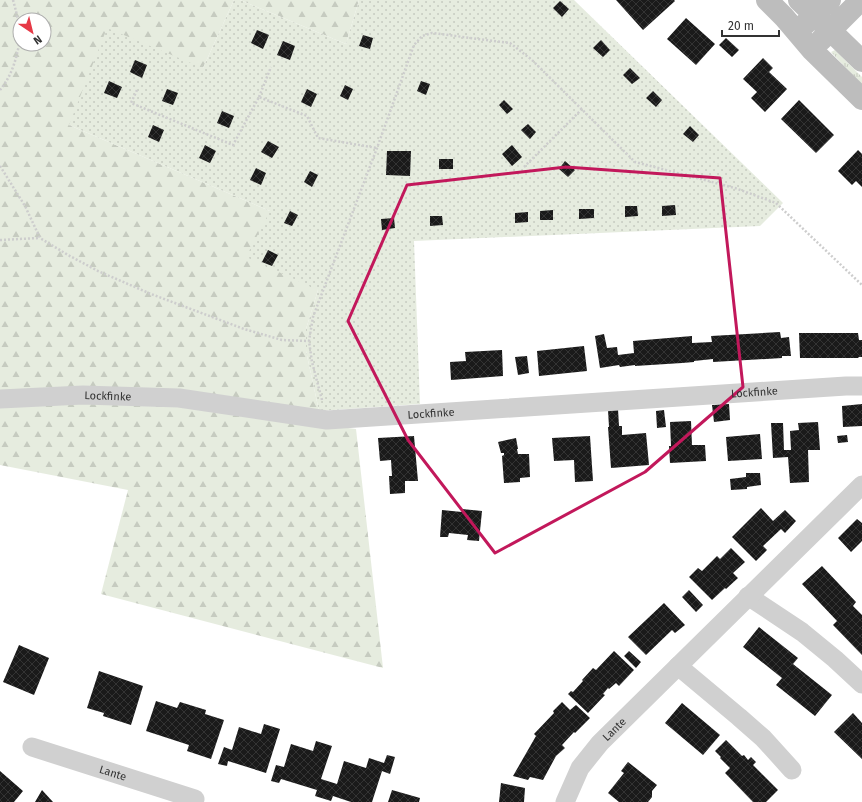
<svg xmlns="http://www.w3.org/2000/svg" width="862" height="802" viewBox="0 0 862 802" font-family="'Fira Sans',sans-serif">
	<style>
		.grass { fill: url(#grass-tufts) }
		.forest { fill: url(#forest-firs); fill-rule: evenodd }
		.garden { fill: url(#garden-dots) }
		.building { fill: url(#building-cross-hatch) }
		.lines { fill: none; stroke-linecap: round; stroke-linejoin: round }
		.path { stroke: #cdcdcd; stroke-width: 2.5; stroke-dasharray: 2 2; stroke-linecap: butt }
		.street { stroke: #d0d0d0; stroke-width: 19 }
		.secondary { stroke: #bdbdbd; stroke-width: 22 }
		.marked { fill: none; stroke: #c2185b; stroke-width: 3; stroke-linejoin: round }
		.labels { text-anchor: middle; stroke-width: 4; stroke-linejoin: round; paint-order: stroke }
		.street-label { font-size: 11px; fill: #333; stroke: #fff }
	</style>
	<defs>
		<pattern id="grass-tufts" width="24" height="20" patternUnits="userSpaceOnUse"><rect width="24" height="20" fill="#e6ecdf"/><path d="M3 7l-1-3M5 7V3M7 7l1-3M15 17l-1-3M17 17v-4M19 17l1-3" fill="none" stroke="#c6cbc0"/></pattern>
		<pattern id="forest-firs" width="22" height="20" patternUnits="userSpaceOnUse"><rect width="22" height="20" fill="#e6ecdf"/><path d="M5 1l3.5 6h-7zM16 11l3.5 6h-7z" fill="#c6cbc0"/></pattern>
		<pattern id="garden-dots" width="8" height="8" patternUnits="userSpaceOnUse"><rect width="8" height="8" fill="#e6ecdf"/><path d="M2 2h.1M6 6h.1" fill="none" stroke="#c6cbc0" stroke-width="1.8" stroke-linecap="round"/></pattern>
		<pattern id="building-cross-hatch" width="8" height="8" patternUnits="userSpaceOnUse"><rect width="8" height="8" fill="#1a1a1a"/><path d="M0 0l8 8M0 8l8-8" fill="none" stroke="#333"/></pattern>
	</defs>
	<rect width="100%" height="100%" fill="#fff"/>
	<path class="grass" d="M835,50L862,77V85L831,52Z"/>
	<path class="forest" d="M0,0H234L203,68L69,125L270,211L318,290L306,329V351L319,411L0,395ZM20,20H44V44H20Z
		M240,0H359L346,44Z
		M170,402L318,424L356,429L383,668L101,594L128,490L0,465V404Z"/>
	<path class="garden" d="M234,0H240L346,44L359,0H574L783,203L760,226L414,241L420,404L319,411L306,351V329L318,290L246,257L270,211L69,125L107,28L203,68Z"/>
	<path class="building" d="M616,0H674L675,1L643,30Z
		M560,1L569,9L562,17L553,8Z
		M686,18L715,44L696,65L667,39Z
		M257,30L269,35L263,49L251,43Z
		M363,35L373,38L370,49L359,46Z
		M726,38L739,50L732,57L719,45Z
		M601,40L610,50L603,57L593,48Z
		M283,41L295,46L290,60L277,55Z
		M763,58L773,68L769,72L787,89L765,112L751,98L757,92L743,79Z
		M135,60L147,65L142,78L130,72Z
		M630,68L640,78L632,84L623,75Z
		M109,81L122,87L117,98L104,93Z
		M421,81L430,84L426,95L417,91Z
		M345,85L353,89L348,100L340,96Z
		M167,89L178,93L173,105L162,101Z
		M307,89L317,94L311,107L301,102Z
		M653,91L662,100L656,107L646,98Z
		M504,100L513,109L507,114L499,105Z
		M799,100L834,135L816,153L781,119Z
		M222,111L234,116L229,128L217,123Z
		M528,124L536,132L530,139L521,130Z
		M153,125L164,130L159,142L148,137Z
		M690,126L699,135L693,142L683,134Z
		M268,141L279,147L272,158L261,152Z
		M205,145L216,151L210,163L199,158Z
		M512,145L522,157L512,166L502,154Z
		M858,150L862,154V187L856,181L852,185L838,171Z
		M387,151H411L410,176L386,175Z
		M439,159H453V169H439Z
		M565,161L575,170L568,177L559,169Z
		M256,168L266,173L261,185L250,180Z
		M310,171L318,175L312,187L304,182Z
		M675,205L676,215L662,216V206Z
		M625,206H637L638,216L625,217Z
		M579,209H594V218L579,219Z
		M553,210V220H540V211Z
		M290,211L298,215L292,226L284,223Z
		M528,212V222L515,223V213Z
		M430,216H442L443,225L430,226Z
		M394,218L395,228L382,230L381,219Z
		M268,250L278,255L272,266L262,262Z
		M780,332L781,338L789,337L791,356H782V358L713,362V359L694,361V362L682,363L635,366V365L620,367L619,365L600,368L595,336L604,334L607,348L617,347L618,355L634,353L633,341L692,336V343L712,342L711,336Z
		M799,333H858L859,340H862V357H859L858,358H800Z
		M584,346L587,371L539,376L537,351Z
		M502,350L503,376L451,380L450,362L466,361L465,352Z
		M527,356L529,373L518,375L515,357Z
		M729,404L730,420L714,422L712,405Z
		M862,404V426L843,427L842,406Z
		M618,409L619,426H622V435L646,433L649,465L611,468L608,427H609L608,410Z
		M664,410L666,427L657,428L656,411Z
		M691,421L692,445H705L706,461L670,463L669,446H671L670,422Z
		M818,422L820,450H808L809,482L790,483L788,457L773,458L771,423H783L784,450H791L790,431L799,430L798,423Z
		M760,434L762,459L728,461L726,437Z
		M847,435L848,442L838,443L837,436Z
		M414,436L418,481H405V493L390,494L389,476H392L391,460L380,461L378,438Z
		M590,436L593,481L575,482L574,460L554,461L552,438Z
		M516,438L518,449H517L518,454H529L530,477L520,478V482L504,483L502,456L504,455V453H501L498,442Z
		M746,473H760L761,485L747,487V489L731,490L730,479L746,477Z
		M761,508L773,521L785,510L796,521L785,533L781,529L763,546L767,550L756,561L732,537Z
		M462,509L482,511L479,541L467,540L468,535L449,533L448,537H440L442,510L462,512Z
		M857,519L862,523V541L851,552L838,538Z
		M731,548L745,562L733,573L738,578L726,589L725,588L712,600L689,577L698,568L702,571L717,556L720,559Z
		M822,566L856,602L853,606L862,615V655L833,625L837,621L802,584Z
		M689,590L703,605L696,612L682,597Z
		M664,603L685,625L675,633L672,630L646,655L628,637Z
		M759,627L798,658L793,664L832,695L815,716L776,685L782,678L743,647Z
		M19,645L49,658L34,695L3,682Z
		M614,651L634,670L619,686L616,683L609,689L608,688L603,694L605,695L588,713L568,694L571,691L573,692L583,681L582,680L593,668L596,670Z
		M629,651L641,662L636,668L624,656Z
		M99,671L143,686L131,725L103,716L104,713L87,708Z
		M156,701L177,708L180,702L206,710L205,714L224,720L211,759L187,751L189,745L146,731Z
		M562,702L570,710L576,705L590,718L575,733L574,732L562,745L565,748L556,756L543,780L530,777L528,780L513,776L536,736L534,734L554,713L553,711Z
		M682,703L720,735L703,755L665,723Z
		M853,713L862,723V759L834,732Z
		M264,724L280,729L266,773L228,761L227,766L218,764L224,747L232,750L239,727L261,734Z
		M726,740L742,756L744,755L748,760L751,757L756,762L753,765L778,790L766,802H753L725,773L730,768L720,758L721,757L715,751Z
		M316,741L332,746L321,779L337,784L344,761L366,768L369,758L384,763L387,755L395,757L390,774L382,771L372,802H351L333,796L331,801L315,796L317,790L281,779L279,783L271,781L276,765L284,767L291,744L313,751Z
		M628,762L657,785L652,791V797L648,802H619L608,793L624,773L621,771Z
		M0,771L23,791L14,802H0Z
		M501,783L525,788L524,802H499Z
		M42,790L53,802H35Z
		M392,790L420,798L419,802H388Z"/>
	<g class="lines">
		<path class="path" d="M13,0L16,11L20,31
			M0,90C12,76 17,57 20,39
			M137,90L131,103L233,145L259,97L307,116L318,138L377,148
			M259,97L271,67
			M0,166L25,206L40,238L68,255L98,271L151,294L244,329L282,340L309,341
			M524,167L582,109
			M0,240L39,238
			M322,400L312,362L309,341L313,317L377,148L414,45L422,36L432,33L510,43L532,60L635,162L735,188L776,203L862,285"/>
		<g class="street">
			<path id="s1" d="M0,399L83,395L179,398L327,420L846,386H862"/>
			<path d="M748,596L802,632L835,659L862,684"/>
			<path d="M678,666L739,717L763,738L792,770"/>
			<path id="s2" d="M32,747L195,799"/>
			<path id="s3" d="M565,802L580,768L600,743L862,485"/>
		</g>
		<path class="secondary" d="M767,0L784,17L812,50L862,99
			M799,0L862,61
			M804,25L830,0
			M821,40L861,0"/>
	</g>
	<path class="marked" d="M566,167L720,178L743,387L645,472L495,553L408,440L348,321L407,185Z"/>
	<g class="labels">
		<g class="street-label">
			<text dy="4" stroke="none"><textPath href="#s1" startOffset="757">Lockfinke</textPath></text>
			<text dy="4" stroke="none"><textPath href="#s1" startOffset="108">Lockfinke</textPath></text>
			<text dy="4" stroke="none"><textPath href="#s1" startOffset="433">Lockfinke</textPath></text>
			<text dy="4" stroke="none"><textPath href="#s3" startOffset="89">Lante</textPath></text>
			<text dy="4" stroke="none"><textPath href="#s2" startOffset="85">Lante</textPath></text>
		</g>
	</g>
	<g transform="translate(32 32) rotate(145)"><circle r="19" fill="#ffffff" stroke="#adadad"/>
	<path d="M0-3L7 15L0 10L-7 15Z" fill="#e63946"/>
	<text y="-6" font-size="11" font-weight="bold" text-anchor="middle" fill="#333333">N</text>
	</g>
	<path d="M722 30v6h57v-6" fill="none" stroke="#333333" stroke-width="2"/>
	<text x="728" y="30" font-size="12" fill="#333333" stroke="#ffffff" stroke-width="3" paint-order="stroke">20 m</text>
</svg>
